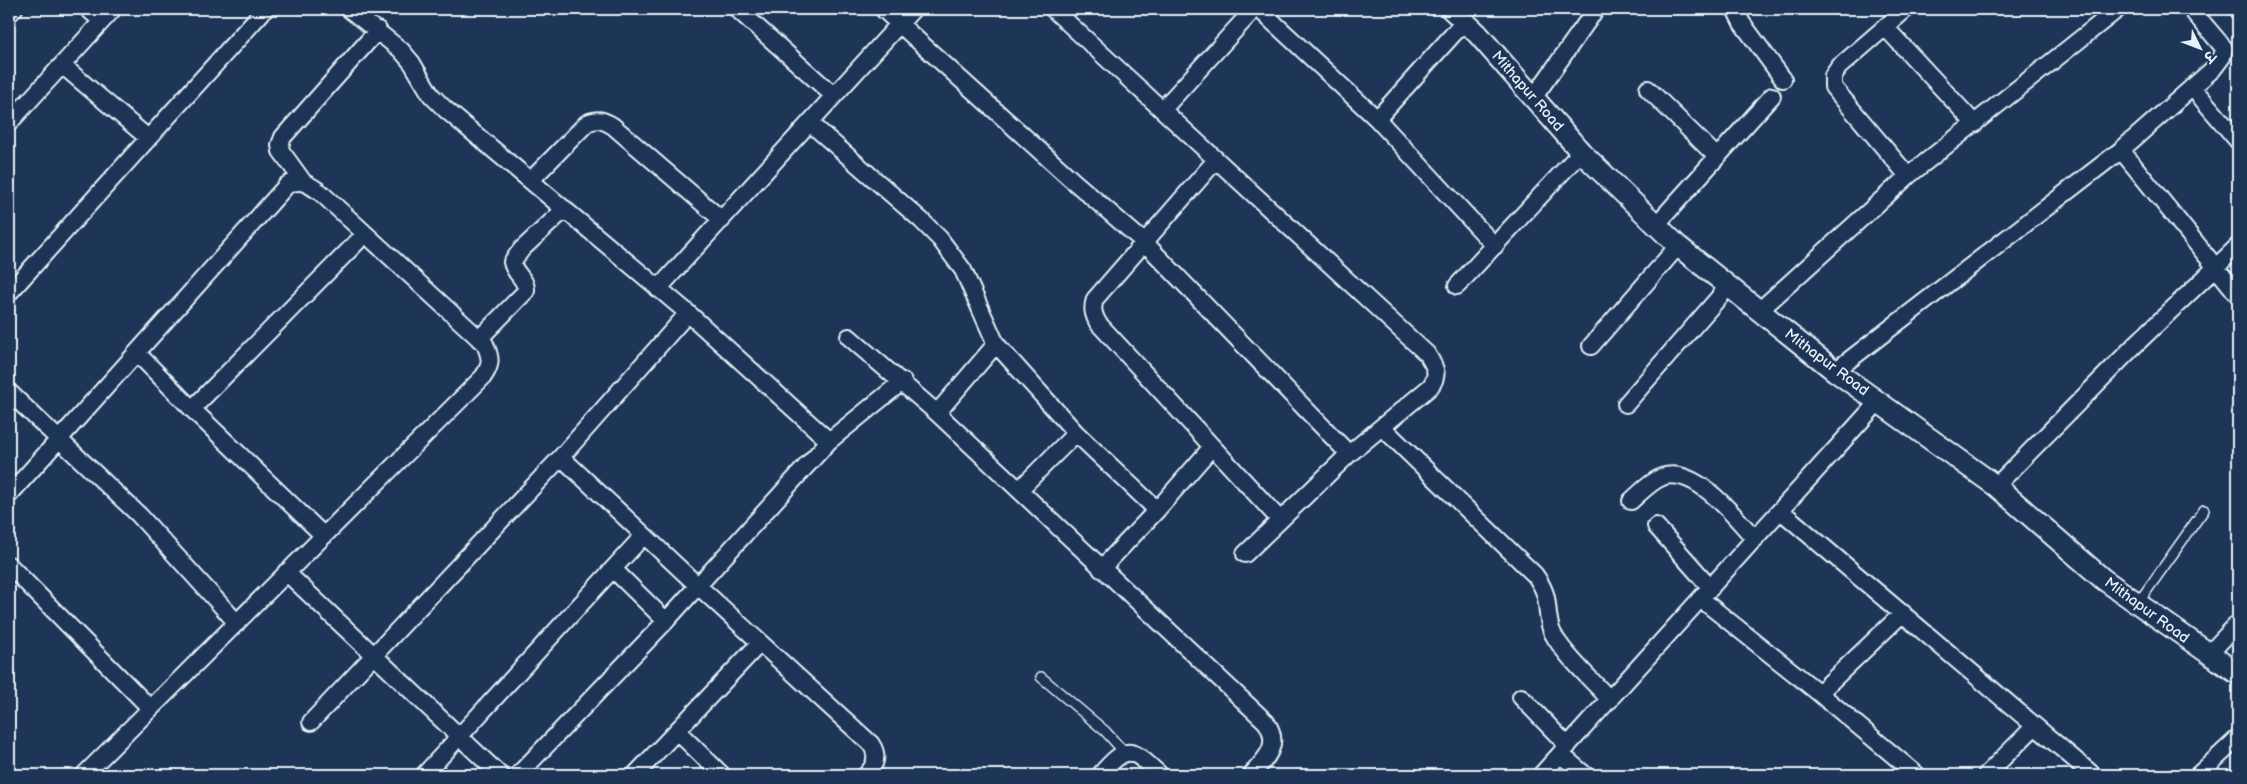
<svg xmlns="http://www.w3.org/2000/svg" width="2247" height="784" viewBox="0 0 2247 784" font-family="'Balsamiq Sans','Playpen Sans Deva',sans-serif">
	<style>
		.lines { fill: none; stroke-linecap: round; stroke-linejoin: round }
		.service-casing { stroke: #e8f1f8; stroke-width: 12 }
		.minor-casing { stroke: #e8f1f8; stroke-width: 20 }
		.tertiary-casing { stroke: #e8f1f8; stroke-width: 24 }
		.service { stroke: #1d3557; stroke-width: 9 }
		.minor { stroke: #1d3557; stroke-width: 16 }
		.tertiary { stroke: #1d3557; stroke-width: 20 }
		.labels { text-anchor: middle; stroke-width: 4; stroke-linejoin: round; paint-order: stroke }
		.street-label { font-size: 15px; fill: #e8f1f8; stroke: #1d3557 }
	</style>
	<rect width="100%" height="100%" fill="#1d3557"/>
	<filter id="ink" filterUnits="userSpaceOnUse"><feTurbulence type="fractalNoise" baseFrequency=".02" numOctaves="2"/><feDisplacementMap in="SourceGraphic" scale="10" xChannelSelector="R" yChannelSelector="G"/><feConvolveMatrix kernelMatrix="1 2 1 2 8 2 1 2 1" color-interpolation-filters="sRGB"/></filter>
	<g filter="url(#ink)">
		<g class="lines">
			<g class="service-casing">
				<path id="service" d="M2138,603L2204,510
					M1041,677L1105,731L1125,753"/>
			</g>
			<g class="minor-casing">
				<path id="minor" d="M88,9L102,21
					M349,9L401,50L412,63L431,95L445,109L688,313L829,441
					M737,9L833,95
					M883,9L1071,179L1145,243L1349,454
					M1053,9L1427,354C1435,367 1440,374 1430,387L1349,454L1245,554
					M1259,9L1377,119
					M1735,9L1742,23L1783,79
					M1906,9L1839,67L1833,76V87L1908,176
					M9,14L14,9
					M1465,21L1377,119L1495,246
					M1885,27L1975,124
					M62,65L148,138
					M2192,87L2238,141
					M1648,89L1717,157
					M1534,97L1596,9
					M1163,109L1254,9
					M9,123L113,9
					M810,123L921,220L940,239L963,270L996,344L1076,433L1157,510L1101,569
					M2121,150L2238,295
					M1216,160L1095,299C1092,308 1093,314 1098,323L1280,520
					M302,180L281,151L280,145L283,137L378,30
					M531,180L587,123C598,118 603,120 613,126L722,220
					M1656,225L1772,96
					M1457,286L1581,152
					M658,289L913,9
					M9,293L265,9
					M1759,311L1908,176L2118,9
					M849,337L937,413L1266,722C1281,744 1267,758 1251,775
					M479,339L526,291C527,279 514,274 512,262L522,249L565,209
					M1591,346L1678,246
					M137,353L192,409L324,536
					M1835,371L2121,150L2213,69L2222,57L2224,48L2191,9
					M9,392L139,515L237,623
					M1626,404L1728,287
					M192,409L365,234
					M937,413L996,344
					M1382,427L1535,575C1552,599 1544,605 1551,629C1557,648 1595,683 1610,700
					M561,457L697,585L871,744C879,756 875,766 866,775
					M1996,486L2137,343L2238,246
					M1019,490L1076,433
					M9,495L287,185C301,178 308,184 320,192L485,344C491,358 492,364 483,377L84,775
					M1631,501C1640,493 1650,482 1662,477C1695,465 1736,518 1755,539
					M1157,510L1211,448
					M1781,511L2093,775
					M1656,526L1711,588
					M9,565L150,708
					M613,569L666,621
					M286,572L500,775
					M1701,599L1819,693L1917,775
					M2209,654L2238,623
					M1819,693L1903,613
					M1521,697L1568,746
					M311,722L561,457L688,313
					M678,732L722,775
					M1560,754L1585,775
					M424,775L644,535
					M518,775L666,621L829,441L903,381
					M635,775L760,643
					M1100,775C1128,743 1131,748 1160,775
					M1541,775L1879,401
					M1986,775L2035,726
					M2198,775L2238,738"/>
			</g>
			<g class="tertiary-casing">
				<path id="tertiary" d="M1451,9L1476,32L1581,152L1678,246L1835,371L1996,486L2103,579L2238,674"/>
			</g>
			<use href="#service" class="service"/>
			<use href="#minor" class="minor"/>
			<use href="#tertiary" class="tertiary"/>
		</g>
	</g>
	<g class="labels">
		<g class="street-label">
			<text transform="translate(1528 91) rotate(49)" y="5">Mithapur Road</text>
			<text transform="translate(1827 362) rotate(37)" y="5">Mithapur Road</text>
			<text transform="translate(2147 610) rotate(36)" y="5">Mithapur Road</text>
		</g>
	</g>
	<rect width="2247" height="784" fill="none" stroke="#1d3557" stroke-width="30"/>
	<rect x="15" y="15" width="2217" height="754" fill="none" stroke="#e8f1f8" stroke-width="2" filter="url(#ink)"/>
	<g transform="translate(2200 48) rotate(132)" stroke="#1d3557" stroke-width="4" paint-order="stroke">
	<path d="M0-4L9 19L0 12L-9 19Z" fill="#e8f1f8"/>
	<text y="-8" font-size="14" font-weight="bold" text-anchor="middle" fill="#e8f1f8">उ</text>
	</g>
</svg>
